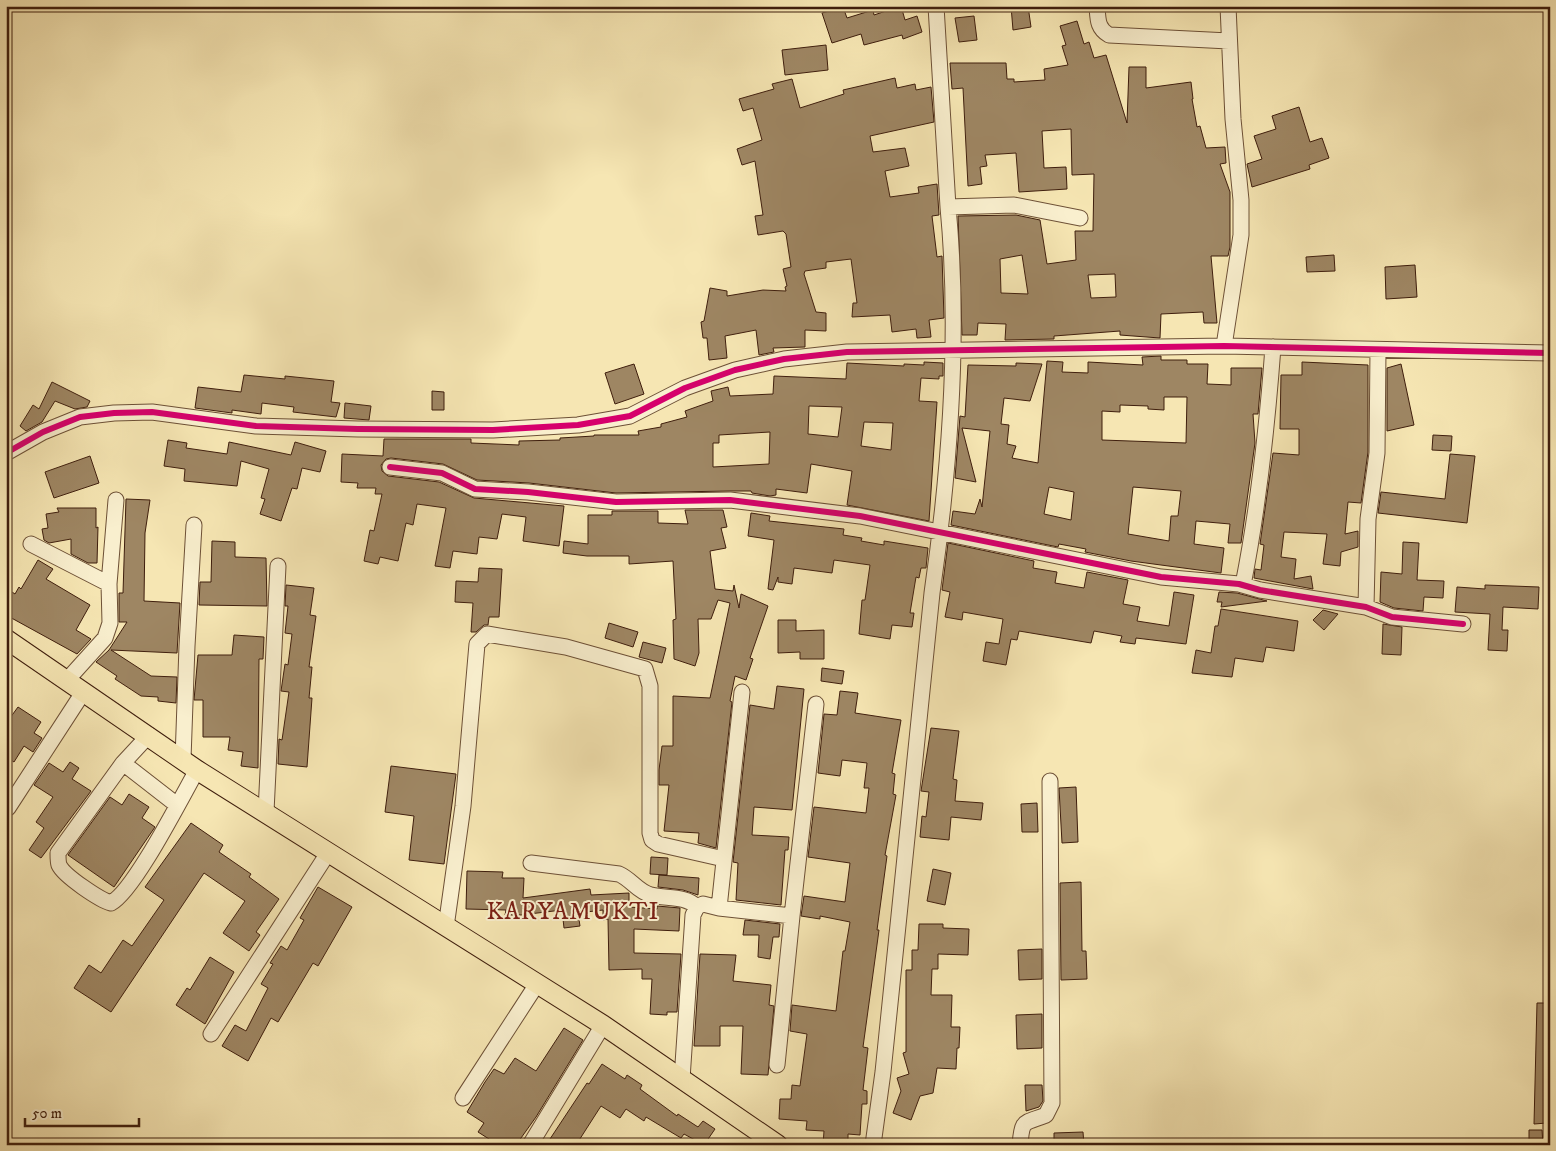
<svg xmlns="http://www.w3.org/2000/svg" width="1556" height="1151" viewBox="0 0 1556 1151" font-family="'IM FELL DW Pica',serif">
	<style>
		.building { fill: #9e8663; stroke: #3f1e0d; fill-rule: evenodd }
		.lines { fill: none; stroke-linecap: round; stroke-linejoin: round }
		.minor-casing { stroke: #6d5036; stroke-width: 17 }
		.major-casing { stroke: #3f1e0d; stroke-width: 21 }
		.minor { stroke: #f9efce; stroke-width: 15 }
		.major { stroke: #f6e6b3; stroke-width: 19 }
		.cycleway-casing { stroke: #f9efce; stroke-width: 9 }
		.cycleway { stroke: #d6006c; stroke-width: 6 }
		.labels { text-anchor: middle; stroke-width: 4; stroke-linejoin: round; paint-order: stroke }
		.quarter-label { font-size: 24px; letter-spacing: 1px; fill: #7a1f14; stroke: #f9efce }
	</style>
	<rect width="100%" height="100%" fill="#f6e6b3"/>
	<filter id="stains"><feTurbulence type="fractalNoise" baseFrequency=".004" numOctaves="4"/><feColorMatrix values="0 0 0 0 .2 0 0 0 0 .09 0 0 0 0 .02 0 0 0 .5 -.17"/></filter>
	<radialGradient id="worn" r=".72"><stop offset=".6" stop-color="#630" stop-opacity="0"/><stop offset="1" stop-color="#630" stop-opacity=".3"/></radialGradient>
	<path class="building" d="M901,6L905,20L917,16L922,32L903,39L902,35L864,45L861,34L832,43L822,13L843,7L847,18L873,10L874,15Z
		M1011,6H1028L1031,27L1013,30Z
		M974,16L977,40L959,42L955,18Z
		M1077,21L1084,44L1089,42L1094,58L1106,55L1127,123L1129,67H1146V88L1191,82L1193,99H1192L1197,127L1200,126L1206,148L1225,147L1226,163L1220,164L1230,192V247L1228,256H1211L1217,323H1204L1203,312L1161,314L1160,338L1120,335V331L1054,336V339L1005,340L1006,324L978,323L977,335H962L958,216L1016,215L1040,220L1047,264L1076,260L1075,231H1093L1094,174L1072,175L1071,129L1042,131L1044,168L1066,167L1067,189L1019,192L1016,153L985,155L987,166L980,167L982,184L968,186L963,88L952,89L950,63H1006L1007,79H1014V82L1045,80L1044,69L1068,65L1062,46L1066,45L1060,26ZM1022,255L1028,294L1001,293L1000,259ZM1115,274L1116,297L1091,298L1088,275Z
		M826,45L828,70L785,75L782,50Z
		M895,78L897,88L915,84L916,90L931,87L934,122L870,136L873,152L905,148L909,166L885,171L890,197L919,193L918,187L937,184L939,215L932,216L937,257L942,256L944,318L929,320L931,337L917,338L916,329L892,332L890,315L852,317L853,303H857L851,259L826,262V268L805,271L804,274L816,312L826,313V331L805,330V347L773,348L774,352L759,355L756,330L725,336L727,358L709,360L707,338H703L701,322L704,321L710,288L727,291V296L763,290L786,291L785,287L787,286L783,269L791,267L786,234L783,231L758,235L755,216L763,215L755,161L742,165L737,149L762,140L753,108L743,111L739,99L774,89L772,84L792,79L800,108L844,94L843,90Z
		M1299,107L1310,142L1322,138L1329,158L1309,165L1310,169L1252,187L1247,164L1262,159L1254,136L1276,129L1272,116Z
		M1334,255L1335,271L1307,272L1306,257Z
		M1415,265L1417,297L1386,299L1385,267Z
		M1161,356V360H1187V364H1208L1207,384L1231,385V368H1262L1258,414H1253L1255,443L1241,543H1228L1230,524L1196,521L1194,544L1224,548L1221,573L1131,561L1085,552L1086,549L1059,544L1058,547L951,525L953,511L975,514L980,499L982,507L990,431L962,428L976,482L955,478L960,416L965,417L968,365L1016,366V363L1042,364L1030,401L1004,398L1001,424L1009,425L1007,444L1016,446L1012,458L1038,463L1047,361L1063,362L1062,372L1088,373V362L1143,365L1142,357ZM1164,397H1187L1186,443L1102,440V411L1120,412V405L1148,406V409L1164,410ZM1049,487L1074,492L1071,520L1044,514ZM1133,487L1181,491L1178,516H1171L1169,541L1128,534Z
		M924,362L943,363V376H939V379L921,378L919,401L937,402L929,521L847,505L852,471L811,464L807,493L776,489V495L770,496L752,493L751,491H730L616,493L529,483L477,480L443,464L391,458L386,459L381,465L382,471L388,476L439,482L474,498L564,506L559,546L523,541L526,517L502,514L497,539L479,537L477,554L453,551L450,568L435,566L446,508L417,504L413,525L406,523L398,561L380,557L378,564L364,561L370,530L374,531L382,494H375L376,488H357L358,483L341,482L342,454L383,456L384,439H471V443L519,445V441L560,440V438L594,436V435H639L638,431L661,427V424L687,417L685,411L713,401L711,391L728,387L730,396L773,394L774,376L846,379L847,363L904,366V364L924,365ZM809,406L842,407L838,437L808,434ZM864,422L893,423L891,450L861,446ZM770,432L769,464L713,467V443H719V435Z
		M1302,362L1368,365V452L1361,503L1348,502L1345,534L1358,531V547L1341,552L1340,566L1323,564L1327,534L1284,532L1281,557L1296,559L1294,579L1311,576L1313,589L1254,578L1255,569L1261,570L1264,545L1260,544L1273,453L1299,455V429H1280L1281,375H1302Z
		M634,364L644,394L615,404L605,373Z
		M1401,364L1414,425L1387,431V368Z
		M244,375L285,379V376L334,381L331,402L340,403L336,417L293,412L294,407L262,403L261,414L232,410V413L195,408L198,387L241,392Z
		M52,382L90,401L87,407L75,409L55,401L42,422L26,431L20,426L33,405L39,409Z
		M432,391L444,392V410H432Z
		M345,403L371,406L369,420L344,418Z
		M1433,435L1452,436L1451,451L1432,450Z
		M168,440L187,443L186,448L227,454L229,442L291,455L295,442L326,451L320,472L302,468L297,489L292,488L281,521L260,514L265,499L261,498L269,469L241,461L237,486L184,481L185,469L164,466Z
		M1450,454L1475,456L1467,523L1378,513L1381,492L1445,499Z
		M90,456L99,483L54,498L45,472Z
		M126,499L150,500L145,533L144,601L180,603L177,653L111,650L151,676L177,677L176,703L158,701V697L141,696L115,679L117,676L96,662L109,650L127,622H119V593H123Z
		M57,508H96V528L98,527L97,563H88L71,554V539L49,543L44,540L42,529L48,528L46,514L59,512Z
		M685,510H723L727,527L721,528L726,548L710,551L715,589L733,591L734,585L739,608L741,594L768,606L750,658L753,659L746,680L735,676L730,701L732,702L716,848L698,843L699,833L664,831L669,785H659V770L662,746H673V696L710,698L730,603L718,600L711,619H698L699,653L695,666L674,659L673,620L676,619L673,561L629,564V556H587L563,553L564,541L588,544V515H612V511H658V523L688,524Z
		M751,513L770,516L769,521L844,529L843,535L862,538L861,541L884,545V541L928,548L926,568H921L919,578L916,577L910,613H914L912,627L892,625L890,639L859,634L862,600H865L870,565L834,560L832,573L794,568L792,584L778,582V577L773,590L768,589L774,540L748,536Z
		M212,541L235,542V557L266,558L267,606L199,605L200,582H211Z
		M1403,542L1419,543L1417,580L1444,581L1443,598L1424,597L1423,611L1394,608L1380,602L1381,572L1402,574Z
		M948,543L1034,561L1033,568L1057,572L1055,583L1084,588L1087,572L1128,580L1123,604L1140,607L1137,621L1169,626L1174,592L1194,595L1186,644L1136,638L1135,644L1120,642L1122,636L1094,631L1091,643L1019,631L1017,640L1011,639L1006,665L983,661L986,642L999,644L1003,619L963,612L962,620L945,617L950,592L942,590Z
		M38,560L53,569L46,579L90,605L76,630L91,639L77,654L6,615V588L15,594L19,587L21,589Z
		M479,568L502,569L499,617H489L488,625H484L476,632H471L473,603L455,602L456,581L478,582Z
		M286,585L314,588L310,615L316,616L309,667H312L309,698H312L307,767L278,764L279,739L282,740L289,692L281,691L285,664L288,665L292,634L285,633L288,606H285Z
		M1485,585L1539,587L1538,609L1503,607L1502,630H1508L1507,651L1488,650L1490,614L1455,612L1457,587L1485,589Z
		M1219,592L1237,593L1267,601L1221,607L1222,602H1217Z
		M1221,609L1298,621L1294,651L1266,647L1263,662L1235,658L1232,677L1192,673L1196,650L1211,653L1215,626H1218Z
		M1323,610L1338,614L1324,630L1313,620Z
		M778,620H796V631L824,630V659H800V652L778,653Z
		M609,623L638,632L633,647L605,638Z
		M1383,624L1402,627L1401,655L1382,654Z
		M234,635L264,637L263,659H259L258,768L241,766L243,752L228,750L230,737H203V700H194L198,655H232Z
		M643,642L666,648L662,663L639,657Z
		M822,668L844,671L842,684L821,681Z
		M777,686L804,689L792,810L754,807L752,835L789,837L788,850H785L781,905L736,900L738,863L733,862L750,705L774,709Z
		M840,691L858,693L855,713L901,720L892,773L895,774L893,794L896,795L885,855L887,856L877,930H879L863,1047L868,1048L863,1090L867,1091V1104H862L860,1135L848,1134V1145H823L824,1131L806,1130L807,1121L779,1119L780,1099H791L792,1085L800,1086L807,1034L790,1031L792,1005L836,1011L843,951H845L850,922L820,916V919L801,916L804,896L845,902L850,863L808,857L814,807L866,813L869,788H864L867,763L842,760L840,776L818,773L824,714L837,715Z
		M18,707L41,722L34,733L42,738L33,752L24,746L14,762L6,757V715L10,718Z
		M931,728L959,731L953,779L957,780L955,801L983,803L981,820L951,817L949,840L920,837L922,816L926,817L929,792L921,791Z
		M70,762L79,768L72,779L91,791L41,858L29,850L44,828L36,822L53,797L34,785L49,763L63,772Z
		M391,766L456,774L444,864L409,860L414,816L385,812Z
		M1076,787L1078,842L1062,843L1059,788Z
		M129,794L149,807L142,818L155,827L114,887L68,855L110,797L122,805Z
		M1037,803L1038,832H1022L1021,804Z
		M191,823L223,845L219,852L251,874L249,877L279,899L256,932L260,935L249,951L223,933L245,901L204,873L111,1012L74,988L89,965L101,973L123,940L132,946L164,900L145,887Z
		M651,857L668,858L667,875L650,874Z
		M933,869L951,873L945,905L927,901Z
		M467,871L503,872L502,878H524L523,898L590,889L591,895L629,893V907L657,909V906L680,908L679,931L634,929V953L681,954L677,1012H667V1015L650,1014L652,979H642V969L609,970L608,919L603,920V910L578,913L580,926L564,928L562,910L521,915H505L506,910L466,909Z
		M659,875L699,878L698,895L683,890L658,887Z
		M1081,882L1082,951H1086L1087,979L1061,980L1060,883Z
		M318,887L352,907L318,966L313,963L278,1022L271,1018L248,1061L222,1046L235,1025L246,1031L268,988L261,984L273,964L270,963L281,946L287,950L304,920L300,918Z
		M745,920L780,924L779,937H773L770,959L758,957L759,935H743Z
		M919,924H943V928L969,929L968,955L938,954V969H932L931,995H952L951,1027H960L959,1048H957L956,1069L937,1068L933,1093L920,1096L911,1120L893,1113L901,1091L897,1078L909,1074L903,1053L906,1052V970H912V950H918Z
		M1042,949V979L1019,980L1018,950Z
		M700,954L736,955L733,981L771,985L769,1005L774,1006L768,1075L741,1074L743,1026H720V1046H694Z
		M210,957L234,972L205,1024L176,1005L187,988L190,990Z
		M1537,1003H1550L1548,1054H1546L1547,1123L1534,1124Z
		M1042,1014V1048L1017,1049L1016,1015Z
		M564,1028L583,1040L536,1117L516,1145H485L489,1139L478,1132L484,1123L467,1112L485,1082L494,1069L504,1074L515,1058L536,1071Z
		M602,1064L625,1079L627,1075L642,1085L640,1089L677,1116L678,1114L698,1127L703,1121L715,1129L704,1145L684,1134L681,1138L646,1117L644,1121L626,1109L620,1118L601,1106L576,1145H546L587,1083L589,1084Z
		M1025,1085H1042L1043,1101L1039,1107L1026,1111Z
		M1529,1130H1542L1543,1145H1529Z
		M1083,1132L1084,1145H1054V1133Z"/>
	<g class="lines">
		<g class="minor-casing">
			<path id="minor" d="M936,6L948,207
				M1097,6C1098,19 1097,28 1109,35L1229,41
				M1224,346L1241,235V200L1233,119L1228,6
				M6,453L43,432L80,417L114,413L152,412L256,426L358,429L493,430L578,425L630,416L685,388L735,370L784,359L847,352L1224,346L1550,353
				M390,467L442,473L475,489L528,492L616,502L730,500L860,516L1161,577L1239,584L1260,590L1366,607L1392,617L1463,624
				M31,544L109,584
				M1243,585C1259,504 1267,429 1273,347
				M1366,607L1368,519L1377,453L1378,350
				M68,679L105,638L110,623L109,584L116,500
				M149,735L123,763L58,853C58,857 58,862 59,865C64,876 100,900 111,903C134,891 181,798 197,770
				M183,759L187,646L194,525
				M123,763L177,805
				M8,808L84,691
				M266,812L278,566
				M531,863L619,874C631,879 638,892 651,895C666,899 685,895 697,907
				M719,908L792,916L816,704
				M446,927L463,806L477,644L487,634L566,647L645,669L650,686V833L652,840L658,844L724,859
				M211,1034L328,853
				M777,1065L792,916
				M682,1079L693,915L697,907L703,904L719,908L742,692
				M463,1098L537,984
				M530,1145L603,1025
				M873,1145L883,1072L932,593C950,468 960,333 948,207L1014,205L1080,218
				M1020,1145C1022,1119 1023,1124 1046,1115L1052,1103L1050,781"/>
		</g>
		<g class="major-casing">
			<path id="major" d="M6,639L197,770L603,1025L778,1145"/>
		</g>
		<use href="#minor" class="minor"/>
		<use href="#major" class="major"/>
		<g class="cycleway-casing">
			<path id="cycleway" d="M6,453L43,432L80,417L114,413L152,412L256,426L358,429L493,430L578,425L630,416L685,388L735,370L784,359L847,352L1224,346L1550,353
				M390,467L442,473L475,489L528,492L616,502L730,500L860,516L1161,577L1239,584L1260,590L1366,607L1392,617L1463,624"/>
		</g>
		<use href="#cycleway" class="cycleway"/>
	</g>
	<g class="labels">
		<g class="quarter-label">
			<text x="573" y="919">KARYAMUKTI</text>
		</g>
	</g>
	<rect width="1556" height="1151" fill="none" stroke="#f6e6b3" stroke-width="25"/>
	<rect x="8" y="8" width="1541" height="1136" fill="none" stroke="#3f1e0d" stroke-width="2.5"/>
	<rect x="12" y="12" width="1531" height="1126" fill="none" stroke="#3f1e0d"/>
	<path d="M25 1118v8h114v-8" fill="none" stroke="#3f1e0d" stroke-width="2.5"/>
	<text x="32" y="1118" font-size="15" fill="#3f1e0d" stroke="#f9efce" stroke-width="4" paint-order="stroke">50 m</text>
	<rect width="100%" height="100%" filter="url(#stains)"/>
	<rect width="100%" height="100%" fill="url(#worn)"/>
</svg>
